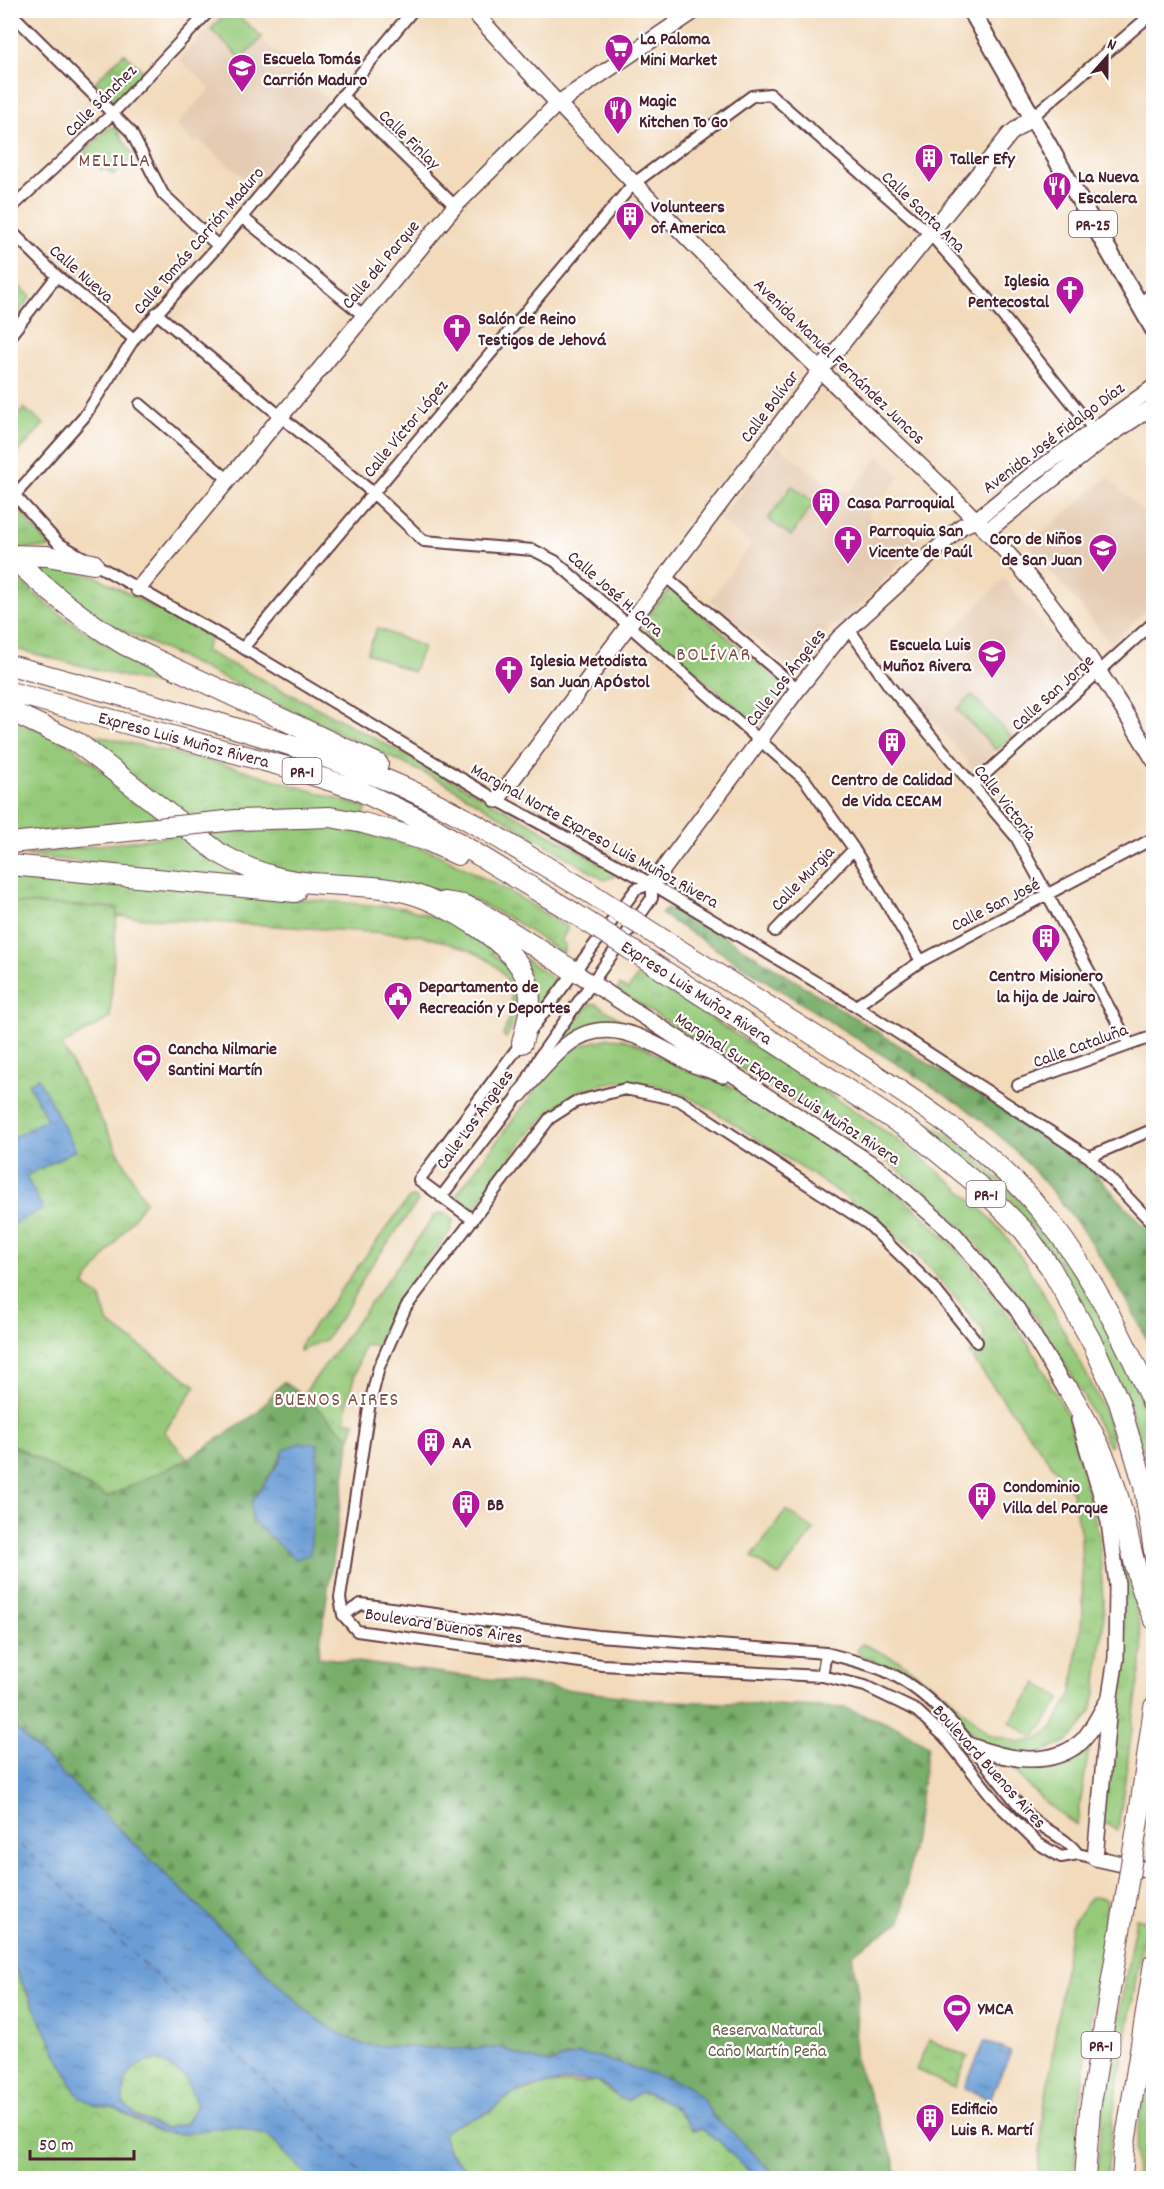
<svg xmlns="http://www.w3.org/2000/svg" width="1164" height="2189" viewBox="0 0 1164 2189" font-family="Dekko,sans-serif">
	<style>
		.built { fill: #e5cbb2 }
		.grass { fill: url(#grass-tufts); stroke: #707452; stroke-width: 1.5 }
		.forest { fill: url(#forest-firs); stroke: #61664a; stroke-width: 1.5; fill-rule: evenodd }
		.park { fill: url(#park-crowns); stroke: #707452; stroke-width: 1.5 }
		.pitch { fill: #96ca7a; stroke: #707452; stroke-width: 1.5 }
		.water { fill: url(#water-ripples); stroke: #5a5e80; stroke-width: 1.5; fill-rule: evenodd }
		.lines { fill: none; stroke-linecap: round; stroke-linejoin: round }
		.ferry { stroke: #585877; stroke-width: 1.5; stroke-dasharray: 8 6; stroke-linecap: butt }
		.street-casing { stroke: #633b41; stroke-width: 14 }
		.secondary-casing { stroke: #633b41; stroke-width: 18 }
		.primary-casing { stroke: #633b41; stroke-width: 20 }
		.highway-casing { stroke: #633b41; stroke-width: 22 }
		.street { stroke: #fff; stroke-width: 10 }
		.secondary { stroke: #fff; stroke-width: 15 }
		.primary { stroke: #fff; stroke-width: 16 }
		.highway { stroke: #fff; stroke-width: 20 }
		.highway-bridge-casing { stroke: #633b41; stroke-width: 22; stroke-linecap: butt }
		.highway-bridge { stroke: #fff; stroke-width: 20 }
		.labels { text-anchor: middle; stroke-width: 4.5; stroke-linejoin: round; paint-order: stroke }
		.shield { fill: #fff; stroke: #80626b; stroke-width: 1.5 }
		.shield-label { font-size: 16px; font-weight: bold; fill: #4a1f2b }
		.poi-label { font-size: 18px; font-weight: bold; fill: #4a1f2b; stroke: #fff; text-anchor: start }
		.street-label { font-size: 18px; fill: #4a1f2b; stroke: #fff }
		.park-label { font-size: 18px; fill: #655b47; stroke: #fff }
		.neighbourhood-label { font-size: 20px; letter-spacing: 1.5px; fill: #815146; stroke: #fff }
	</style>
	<defs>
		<pattern id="grass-tufts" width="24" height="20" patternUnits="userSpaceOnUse" patternTransform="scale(1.5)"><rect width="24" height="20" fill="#96ca7a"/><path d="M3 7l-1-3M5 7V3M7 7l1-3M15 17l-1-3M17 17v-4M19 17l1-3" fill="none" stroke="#83ad6a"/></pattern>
		<pattern id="forest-firs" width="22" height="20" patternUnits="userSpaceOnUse" patternTransform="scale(1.5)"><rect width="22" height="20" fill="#78ae6a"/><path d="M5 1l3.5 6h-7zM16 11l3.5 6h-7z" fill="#648d57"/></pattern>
		<pattern id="park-crowns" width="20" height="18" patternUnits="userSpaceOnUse" patternTransform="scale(1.5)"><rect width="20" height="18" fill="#96ca7a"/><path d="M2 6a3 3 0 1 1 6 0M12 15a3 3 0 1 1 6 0" fill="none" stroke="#83ad6a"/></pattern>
		<pattern id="water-ripples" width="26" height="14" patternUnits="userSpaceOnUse" patternTransform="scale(1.5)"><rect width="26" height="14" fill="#6a9dd5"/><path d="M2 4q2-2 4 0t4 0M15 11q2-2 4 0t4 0" fill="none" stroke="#597fad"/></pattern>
	</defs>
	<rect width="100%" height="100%" fill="#fff"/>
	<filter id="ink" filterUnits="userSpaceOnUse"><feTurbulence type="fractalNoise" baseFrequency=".0167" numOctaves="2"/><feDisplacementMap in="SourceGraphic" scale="12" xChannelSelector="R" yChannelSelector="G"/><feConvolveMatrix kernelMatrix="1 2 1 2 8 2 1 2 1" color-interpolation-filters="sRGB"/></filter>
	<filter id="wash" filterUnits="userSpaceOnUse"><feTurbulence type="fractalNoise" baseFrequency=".008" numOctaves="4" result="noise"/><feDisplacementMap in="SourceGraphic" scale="24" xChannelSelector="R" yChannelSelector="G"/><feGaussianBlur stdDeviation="1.35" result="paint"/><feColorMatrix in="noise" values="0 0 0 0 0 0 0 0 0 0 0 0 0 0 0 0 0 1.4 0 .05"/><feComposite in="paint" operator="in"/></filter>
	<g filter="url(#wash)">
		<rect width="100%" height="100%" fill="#f2dabb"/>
		<path class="built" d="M223,11H231L328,99L259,190L199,140L195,144L176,125L211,88L179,60Z
			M777,445L838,492L842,489L847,494L880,456L901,477L867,514L888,535L900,523L920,542L855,611L837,625H831L796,674L710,600L751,544L720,521Z
			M1108,477L1154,524L1153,603L1111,644L1029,544Z
			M1004,579L1083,674L974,770L901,683Z"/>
		<path class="grass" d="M124,53L145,73L115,104L95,82Z
			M12,281L31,296L11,323L10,282Z
			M24,408L44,424L11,460V424Z
			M10,501L52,548H19L11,539Z
			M32,562L77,570L97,577L211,637L205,651C345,720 481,795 616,872L614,877L604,880L447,784L110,624L56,586Z
			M10,571C57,619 111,648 169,678L166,687L11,648Z
			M10,720L60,737L163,819L11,835Z
			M82,732L237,768L367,808L362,818L180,817Z
			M341,826L434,852L517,896L568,928L561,940L565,945L563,954L514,921L470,898L432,889L329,879L266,869L205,835L261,829Z
			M179,835L206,855L256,878L222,879L22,855Z
			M11,874L405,908L462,926L496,946L492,953C522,977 528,1005 506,1038L503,1035C534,963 472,949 419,935L116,916V908L11,903Z
			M524,958L557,982L537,1013Z
			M639,973C695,1008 751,1044 807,1080C871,1121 938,1164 991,1219C1026,1257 1051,1307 1075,1353C1088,1378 1112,1417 1112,1445L1109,1447C1053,1329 983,1233 879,1155L617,990L620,985L628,990Z
			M590,1004H597L624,1022L621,1025L568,1036L566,1033Z
			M608,1038L623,1039L643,1046L680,1068L735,1088L883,1182L924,1216L959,1252L997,1299L1031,1348L1068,1416L1099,1536L1104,1616L1096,1694L1092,1710L1079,1730L1066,1742L1046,1751L1021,1757L986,1745L911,1680L859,1654L857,1650L862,1644L900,1661L952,1699L988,1734L1019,1742L1037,1740L1052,1729L1072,1693L1083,1610L1081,1535L1072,1492L969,1354L984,1338L983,1331C958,1301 935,1272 907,1246C864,1206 815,1177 766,1145C736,1126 706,1103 672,1090C648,1080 616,1078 592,1087C538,1106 509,1162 476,1206C465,1211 458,1206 457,1194L552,1068L578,1046Z
			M930,1123C1015,1180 1075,1262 1119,1353C1132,1379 1145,1405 1153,1433C1157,1449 1153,1471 1153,1487L1127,1398L1058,1262L1010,1200L926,1128Z
			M415,1197L418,1201L416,1204L368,1270L346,1310L325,1340L300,1351L302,1342L409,1198Z
			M442,1213L450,1215L453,1221L451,1231L400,1297L376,1346L364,1344L348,1398L345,1421L355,1422L350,1438L303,1395L435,1215Z
			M1123,1564H1129L1143,1650L1118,1830L1099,1821L1123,1649Z
			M1090,1741L1077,1825C1050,1808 1031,1792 1012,1766C1048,1769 1061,1762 1090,1741Z
			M1091,1897L1103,1898L1107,1902L1079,2108L1074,2178H1038L1043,2116L1071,1925Z
			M1136,1918L1146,1920L1112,2121L1107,2178H1096L1102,2113Z
			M1153,2019L1152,2178H1136L1135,2151Z"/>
		<path class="forest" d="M667,909L685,912L1054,1142L1091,1169L1153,1236V1351C1107,1257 1048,1169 963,1106L661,914Z
			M283,1382L303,1395L350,1438L318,1657L650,1700L845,1708L898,1727L928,1746L901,1921L852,1954L858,1996L854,2057L892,2154L898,2178H778C755,2152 721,2132 704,2101L568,2056L551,2063L525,2058L502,2048L450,2049L364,2045L336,2032L307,2012L11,1724L10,1444L107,1497L188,1459L256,1414ZM300,1443L318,1444L296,1559L252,1521C251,1490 273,1478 284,1450Z"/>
		<path class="park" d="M111,127L116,128L134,157L113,175L105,168L102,170L84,153L98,137Z
			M671,588L787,689L758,726L640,624Z
			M11,903L117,908L110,1018L62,1045L145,1202L84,1285L101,1298L107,1322L196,1386L164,1432L188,1459L107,1497L11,1444Z
			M10,1960L77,2093L94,2105L116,2108L143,2125L179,2134L233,2126L268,2136L310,2178H11Z
			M929,2040L968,2057L954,2088L916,2070Z
			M159,2060L185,2077L197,2104L186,2123L165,2129L138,2117L123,2104C122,2077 131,2062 159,2060Z
			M596,2082C608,2087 614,2098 627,2101L641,2092C663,2097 681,2110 692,2130L702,2129L717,2140L756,2178H475L448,2151L443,2134L448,2128L488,2113L512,2094L550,2084Z"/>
		<path class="pitch" d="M228,11H233L262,37L242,59L211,30Z
			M792,486L814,502L791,536L768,519Z
			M377,628L423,647L413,672L367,653Z
			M972,695L1011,737L996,750L957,709Z
			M786,1510L814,1530L779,1576L752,1557Z
			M1037,1683L1061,1699L1034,1738L1010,1722Z"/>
		<path class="water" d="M38,1078L76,1150L26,1176L43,1209L14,1224L10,1216L11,1139L47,1119L28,1083Z
			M300,1443L318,1444L310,1554L296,1559L252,1521L251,1503L279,1463L284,1450Z
			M11,1724L307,2012L336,2032L364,2045L450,2049L502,2048L525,2058L551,2063L578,2054L598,2057L687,2085L704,2101L713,2117L731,2131L778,2178H756L717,2140L702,2129L692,2130C681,2110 663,2097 641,2092L627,2101C614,2098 610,2085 597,2082C578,2077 527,2085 511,2095C501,2101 494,2110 484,2114C471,2120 453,2123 443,2134L448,2151L475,2178H310L268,2136L233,2126L179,2134L160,2132L116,2108L94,2105L76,2093L11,1960ZM159,2060L185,2077L197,2104L186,2123L165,2129L138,2117L123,2104C122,2077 131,2062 159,2060Z
			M985,2041L1011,2052L990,2099L964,2088Z"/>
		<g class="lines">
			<path class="ferry" d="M10,1835L366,2178"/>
		</g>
	</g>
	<g filter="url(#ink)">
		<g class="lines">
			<g class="street-casing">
				<path id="street" d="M10,12L131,132L163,194L218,246
					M342,95L455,206
					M1032,117L1154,12
					M10,209L112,114L210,10
					M242,217L363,315
					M10,230L57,276L134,339
					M1138,304L1154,292
					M156,313L372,492L424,541L533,550L555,561L805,780L854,849L921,961
					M10,336L57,276
					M140,404L229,480
					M10,490L58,543L243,648L497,800L652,884L856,1006L1089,1157L1154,1225
					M14,496L84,417L134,339L218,246L413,10
					M665,576L798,689
					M849,629L890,687L1016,837L1129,1044
					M243,648L633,184L752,96L770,94L930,234L1001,314L1093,429
					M973,785L1154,622
					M775,931L854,849
					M856,1006L921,961L1154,838
					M1018,1085L1154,1036
					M1089,1157L1154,1129
					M441,1197L520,1094L540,1056L652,898V884L636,889L419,1180L473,1220
					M977,1342L932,1286L868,1224L679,1100L625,1089L575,1102L550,1118L406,1307L379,1367L369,1408L340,1598L343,1615L357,1631L602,1665L822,1676L865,1686L917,1711L944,1736L997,1803L1039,1844L1061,1857L1078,1854L1095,1858
					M343,1615L361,1604L598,1636L826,1653C845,1658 865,1663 883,1670C945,1697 982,1764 1025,1812C1041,1830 1064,1835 1078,1854
					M822,1676L826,1653"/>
			</g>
			<g class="secondary-casing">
				<path id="secondary" d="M472,10C584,134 700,253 820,370C896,445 979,515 1046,598C1087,650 1120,704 1154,760
					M987,531L1101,441L1154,406
					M138,589L455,206L557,104L696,10
					M497,800L820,371L1010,134L1032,117
					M652,884L798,689L839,638L962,526L976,520L1035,472L1154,387
					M575,972L878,1168L955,1235L1017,1309L1071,1398
					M520,1094C535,1078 550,1058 568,1044C610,1011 654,1045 692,1064C702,1068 713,1071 723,1075
					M1079,1420L1109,1522L1117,1584L1116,1658L1110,1696L1095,1858L1154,1871
					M971,1746C1007,1759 1049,1769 1081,1742C1092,1732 1100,1712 1109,1699"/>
			</g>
			<g class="primary-casing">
				<path id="primary" d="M971,10L1154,330"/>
			</g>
			<g class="highway-casing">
				<path id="highway" d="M10,555C46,590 82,619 125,645L378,764
					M10,555L47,556L93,564
					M10,665C137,701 267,732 389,781C457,809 520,852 584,889
					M10,692L294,769L356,789L419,819L569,910
					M10,711L78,743L219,853C235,862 251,870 269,875C314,889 363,881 409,893C446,903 518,945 528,984C533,1005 527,1023 522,1043
					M236,820L330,817L363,823L428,841L458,855
					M10,865L295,892
					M444,902L463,905L478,911L575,972
					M670,944C726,980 783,1015 839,1051C907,1095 978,1139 1032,1200C1085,1261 1122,1333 1154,1407
					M655,965L914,1133L978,1185L1024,1231L1050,1267L1064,1292L1093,1344L1119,1402L1144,1486L1154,1551
					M1068,1389C1086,1419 1103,1449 1114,1483C1129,1528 1133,1576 1154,1619
					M1139,1815L1154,1707
					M1085,2178L1090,2109L1123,1913
					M1122,2178L1124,2150L1154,1963"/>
			</g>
			<use href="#street" class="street"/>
			<use href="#secondary" class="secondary"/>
			<use href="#primary" class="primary"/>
			<use href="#highway" class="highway"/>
			<g class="highway-bridge-casing">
				<path id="highway-bridge" d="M10,843L236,820
					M584,889L670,944
					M569,910L655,965
					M1123,1913L1139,1815"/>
			</g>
			<use href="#highway-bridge" class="highway-bridge"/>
		</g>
	</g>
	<defs>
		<g id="supermarket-pin" transform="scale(1.5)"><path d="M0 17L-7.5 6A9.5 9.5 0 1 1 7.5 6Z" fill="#b5179e" stroke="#fff"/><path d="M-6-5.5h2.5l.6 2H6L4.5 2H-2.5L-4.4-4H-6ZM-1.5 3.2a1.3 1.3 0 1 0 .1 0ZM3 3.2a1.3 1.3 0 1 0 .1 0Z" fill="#fff"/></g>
		<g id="school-pin" transform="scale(1.5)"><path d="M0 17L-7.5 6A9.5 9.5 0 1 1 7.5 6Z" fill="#b5179e" stroke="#fff"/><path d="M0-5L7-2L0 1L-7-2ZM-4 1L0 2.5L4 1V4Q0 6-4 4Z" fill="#fff"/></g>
		<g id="restaurant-pin" transform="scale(1.5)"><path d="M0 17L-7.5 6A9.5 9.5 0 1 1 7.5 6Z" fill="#b5179e" stroke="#fff"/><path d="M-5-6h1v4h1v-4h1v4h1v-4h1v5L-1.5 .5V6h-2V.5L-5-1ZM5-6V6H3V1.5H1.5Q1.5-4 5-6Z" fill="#fff"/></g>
		<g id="building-pin" transform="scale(1.5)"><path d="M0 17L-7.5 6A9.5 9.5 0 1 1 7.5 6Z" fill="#b5179e" stroke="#fff"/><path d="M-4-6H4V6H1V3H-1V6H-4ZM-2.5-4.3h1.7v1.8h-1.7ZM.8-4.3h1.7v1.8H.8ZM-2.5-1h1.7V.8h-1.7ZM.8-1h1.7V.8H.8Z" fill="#fff"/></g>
		<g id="church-pin" transform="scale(1.5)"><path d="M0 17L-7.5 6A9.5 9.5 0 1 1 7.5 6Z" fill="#b5179e" stroke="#fff"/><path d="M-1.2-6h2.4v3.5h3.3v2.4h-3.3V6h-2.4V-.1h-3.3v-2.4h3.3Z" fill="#fff"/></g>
		<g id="civic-pin" transform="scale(1.5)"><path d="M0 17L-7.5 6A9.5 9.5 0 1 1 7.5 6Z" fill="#b5179e" stroke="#fff"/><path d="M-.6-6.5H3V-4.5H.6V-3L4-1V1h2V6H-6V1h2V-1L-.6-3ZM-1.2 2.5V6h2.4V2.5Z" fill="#fff"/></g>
		<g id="stadium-pin" transform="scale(1.5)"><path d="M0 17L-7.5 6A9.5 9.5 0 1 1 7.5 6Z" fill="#b5179e" stroke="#fff"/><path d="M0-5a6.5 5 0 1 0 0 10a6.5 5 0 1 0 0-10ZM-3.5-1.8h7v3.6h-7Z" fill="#fff"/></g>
	</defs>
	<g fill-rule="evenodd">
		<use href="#supermarket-pin" x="619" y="48"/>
		<use href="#school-pin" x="242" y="68"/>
		<use href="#restaurant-pin" x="618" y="110"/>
		<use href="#building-pin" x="929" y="158"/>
		<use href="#restaurant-pin" x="1057" y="186"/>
		<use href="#building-pin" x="630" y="216"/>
		<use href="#church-pin" x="1070" y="290"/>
		<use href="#church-pin" x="457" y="328"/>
		<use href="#building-pin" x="826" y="502"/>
		<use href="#church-pin" x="848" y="540"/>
		<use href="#school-pin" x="1103" y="548"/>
		<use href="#school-pin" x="992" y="654"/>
		<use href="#church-pin" x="509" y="670"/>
		<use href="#building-pin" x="892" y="742"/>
		<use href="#building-pin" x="1046" y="938"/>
		<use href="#civic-pin" x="398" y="996"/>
		<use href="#stadium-pin" x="147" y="1058"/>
		<use href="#building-pin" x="431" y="1442"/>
		<use href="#building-pin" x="982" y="1496"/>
		<use href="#building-pin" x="466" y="1504"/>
		<use href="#stadium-pin" x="957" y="2008"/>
		<use href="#building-pin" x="930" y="2118"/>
	</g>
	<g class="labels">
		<g class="shield">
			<rect x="1069" y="211" width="48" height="26" rx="4.5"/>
			<rect x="282.5" y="758" width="39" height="26" rx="4.5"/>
			<rect x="966.5" y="1181" width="39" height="26" rx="4.5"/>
			<rect x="1081.5" y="2032" width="39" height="26" rx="4.5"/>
		</g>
		<g class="shield-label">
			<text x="1093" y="230">PR-25</text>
			<text x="302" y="777">PR-1</text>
			<text x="986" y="1200">PR-1</text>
			<text x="1101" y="2051">PR-1</text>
		</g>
		<g class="poi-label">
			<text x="640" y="44">La Paloma<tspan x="640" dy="21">Mini Market</tspan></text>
			<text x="263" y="64">Escuela Tomás<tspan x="263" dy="21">Carrión Maduro</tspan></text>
			<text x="639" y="106">Magic<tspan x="639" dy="21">Kitchen To Go</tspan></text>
			<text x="950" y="164">Taller Efy</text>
			<text x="1078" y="182">La Nueva<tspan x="1078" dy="21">Escalera</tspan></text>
			<text x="651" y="212">Volunteers<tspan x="651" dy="21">of America</tspan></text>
			<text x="1049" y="286" text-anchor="end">Iglesia<tspan x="1049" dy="21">Pentecostal</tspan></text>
			<text x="478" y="324">Salón de Reino<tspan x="478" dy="21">Testigos de Jehová</tspan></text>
			<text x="847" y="508">Casa Parroquial</text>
			<text x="869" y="536">Parroquia San<tspan x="869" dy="21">Vicente de Paúl</tspan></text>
			<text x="1082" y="544" text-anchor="end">Coro de Niños<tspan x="1082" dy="21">de San Juan</tspan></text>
			<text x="971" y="650" text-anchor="end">Escuela Luis<tspan x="971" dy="21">Muñoz Rivera</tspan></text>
			<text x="530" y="666">Iglesia Metodista<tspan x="530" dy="21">San Juan Apόstol</tspan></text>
			<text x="892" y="785" text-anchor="middle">Centro de Calidad<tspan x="892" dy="21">de Vida CECAM</tspan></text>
			<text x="1046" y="981" text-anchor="middle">Centro Misionero<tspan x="1046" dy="21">la hija de Jairo</tspan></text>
			<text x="419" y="992">Departamento de<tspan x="419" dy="21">Recreación y Deportes</tspan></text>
			<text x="168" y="1054">Cancha Nilmarie<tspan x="168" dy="21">Santini Martín</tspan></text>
			<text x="452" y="1448">AA</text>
			<text x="1003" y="1492">Condominio<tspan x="1003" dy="21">Villa del Parque</tspan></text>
			<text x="487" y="1510">BB</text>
			<text x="978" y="2014">YMCA</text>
			<text x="951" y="2114">Edificio<tspan x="951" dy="21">Luis R. Martí</tspan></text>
		</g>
		<g class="street-label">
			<text transform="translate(100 100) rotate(-45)" y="6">Calle Sánchez</text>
			<text transform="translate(410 139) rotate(44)" y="6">Calle Finlay</text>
			<text transform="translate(924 211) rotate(44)" y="6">Calle Santa Ana</text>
			<text transform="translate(198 240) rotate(-49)" y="6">Calle Tomás Carrión Maduro</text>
			<text transform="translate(380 264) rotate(-50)" y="6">Calle del Parque</text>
			<text transform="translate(82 273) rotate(41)" y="6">Calle Nueva</text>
			<text transform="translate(840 361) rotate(44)" y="6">Avenida Manuel Fernández Juncos</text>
			<text transform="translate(769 406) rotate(-53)" y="6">Calle Bolívar</text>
			<text transform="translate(405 428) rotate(-50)" y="6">Calle Víctor López</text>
			<text transform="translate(1053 437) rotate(-37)" y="6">Avenida José Fidalgo Díaz</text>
			<text transform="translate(616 593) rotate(41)" y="6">Calle José H. Cora</text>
			<text transform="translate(785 677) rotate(-52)" y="6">Calle Los Ángeles</text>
			<text transform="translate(1052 692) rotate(-42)" y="6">Calle San Jorge</text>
			<text transform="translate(184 739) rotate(15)" y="6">Expreso Luis Muñoz Rivera</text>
			<text transform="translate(1006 802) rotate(52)" y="6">Calle Victoria</text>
			<text transform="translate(595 835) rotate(29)" y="6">Marginal Norte Expreso Luis Muñoz Rivera</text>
			<text transform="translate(802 878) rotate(-46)" y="6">Calle Murgia</text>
			<text transform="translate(995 904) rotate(-27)" y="6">Calle San José</text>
			<text transform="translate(697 992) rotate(33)" y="6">Expreso Luis Muñoz Rivera</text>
			<text transform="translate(1080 1045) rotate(-20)" y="6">Calle Cataluña</text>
			<text transform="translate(788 1088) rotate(33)" y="6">Marginal Sur Expreso Luis Muñoz Rivera</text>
			<text transform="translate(474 1119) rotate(-54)" y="6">Calle Los Ángeles</text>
			<text transform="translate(444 1625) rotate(9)" y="6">Boulevard Buenos Aires</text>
			<text transform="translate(990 1766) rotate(48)" y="6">Boulevard Buenos Aires</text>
		</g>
		<g class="park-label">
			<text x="767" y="2035">Reserva Natural<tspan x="767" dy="21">Caño Martín Peña</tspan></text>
		</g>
		<g class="neighbourhood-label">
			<text x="115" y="166">MELILLA</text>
			<text x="714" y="660">BOLÍVAR</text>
			<text x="337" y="1405">BUENOS AIRES</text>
		</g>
	</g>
	<rect width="1164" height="2189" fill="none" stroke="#fff" stroke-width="36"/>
	<g transform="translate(1107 57) rotate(21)" stroke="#ffffff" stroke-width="4.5" paint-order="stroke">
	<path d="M0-4.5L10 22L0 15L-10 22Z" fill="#4a1f2b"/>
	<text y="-9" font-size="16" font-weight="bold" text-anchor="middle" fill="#4a1f2b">N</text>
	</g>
	<path d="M30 2150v9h104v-9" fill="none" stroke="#4a1f2b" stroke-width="3"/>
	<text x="39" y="2150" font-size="18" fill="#4a1f2b" stroke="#ffffff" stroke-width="4.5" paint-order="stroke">50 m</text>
</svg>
